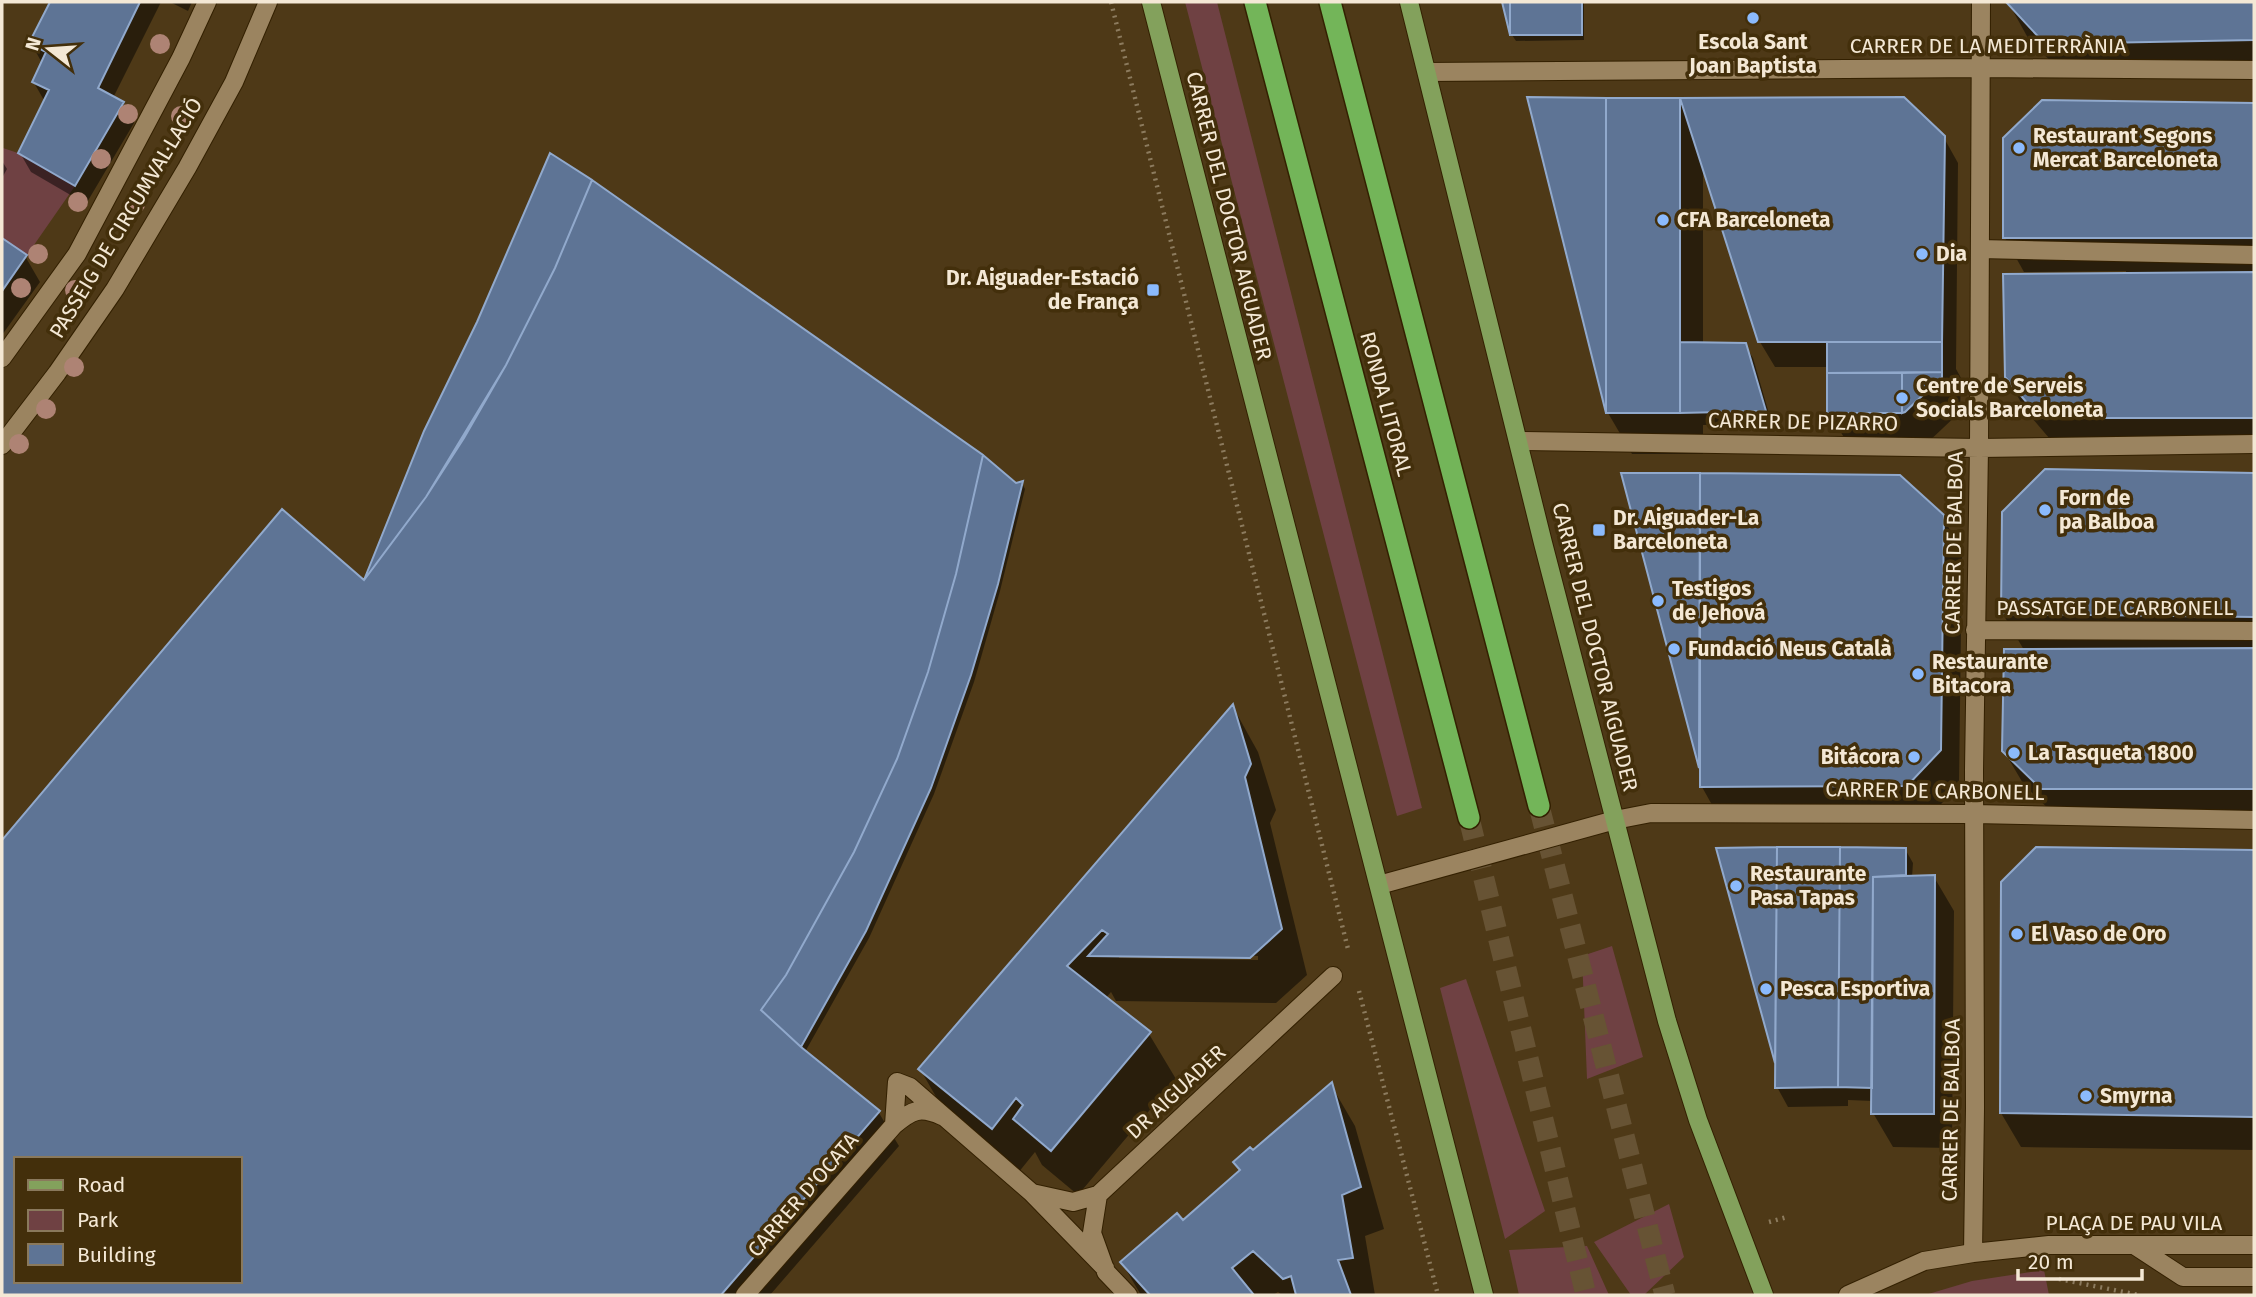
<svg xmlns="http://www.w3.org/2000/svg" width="2256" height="1297" viewBox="0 0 2256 1297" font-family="'Fira Sans',sans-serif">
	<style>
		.green { fill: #6f4143 }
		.shadow { fill: #0007; fill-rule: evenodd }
		.building { fill: #5e7495; stroke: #91a9cc; stroke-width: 2; fill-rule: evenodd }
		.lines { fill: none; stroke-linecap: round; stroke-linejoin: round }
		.highway-tunnel { stroke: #675334; stroke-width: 21; stroke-dasharray: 21 10; stroke-linecap: butt }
		.minor-casing { stroke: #332000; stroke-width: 20 }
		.major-casing { stroke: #332000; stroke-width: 20 }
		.highway-casing { stroke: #332000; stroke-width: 24 }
		.path { stroke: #8c7b5e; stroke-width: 4.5; stroke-dasharray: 2 5; stroke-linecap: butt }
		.minor { stroke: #9b8460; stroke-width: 18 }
		.major { stroke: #83a15c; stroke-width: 18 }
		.highway { stroke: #73b559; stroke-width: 21 }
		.tree { fill: #ae8374 }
		.poi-dot { fill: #8bbafc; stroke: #432f0b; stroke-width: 2.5 }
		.labels { text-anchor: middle; stroke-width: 7; stroke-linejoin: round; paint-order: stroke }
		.poi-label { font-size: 21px; font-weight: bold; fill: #f4e8d5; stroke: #432f0b; text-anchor: start }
		.street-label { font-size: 21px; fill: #f4e8d5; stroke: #432f0b }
	</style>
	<rect width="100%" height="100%" fill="#4e3917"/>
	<path class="green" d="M1185,2H1217L1422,808L1397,816Z
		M3,148L18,153L75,186L2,291Z
		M1612,946L1643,1057L1587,1079L1582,956Z
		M1466,979L1545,1211L1505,1239L1440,988Z
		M1669,1204L1684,1257L1644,1295H1631L1594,1242Z
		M1587,1246L1609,1295H1519L1509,1250Z
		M2044,1270L2049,1295H1925L1972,1281Z"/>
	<path class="shadow" d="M52,2H161L113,98L123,103L134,123L86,204L31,172L20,153L45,102L33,81L42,63L31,43Z
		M170,2H192L188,11Z
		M1505,2H1584V40L1516,41L1512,35Z
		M2008,2H2254V74L2066,77L2028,38Z
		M1903,99L1944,138L1958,163L1956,369L1961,378L1960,412L1925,445L1849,446L1829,412V367H1775L1760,342L1703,166V344L1745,345L1753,358L1772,424L1703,425V454H1632L1608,413L1680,100Z
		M2042,102L2254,104V451L2061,452L2026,411L2006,376L2126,275V271L2024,272L2005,238Z
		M2,161L7,169L2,178Z
		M2,240L25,256L40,282L2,335Z
		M2046,471L2254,475V823L2062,822L2024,785L2004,751L2024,650L2003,614Z
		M1623,474L1899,477L1942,516L1962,551L1959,785L1926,820L1721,821L1702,787V766Z
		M1022,483L1025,489L1000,591L974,682L934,794L869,938L805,1052L879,1113L899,1146L770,1295H2V843L206,605ZM16,1159H240V1281H16Z
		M1233,707L1258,752L1276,810L1270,823L1307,975L1276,1003L1116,1001L1111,992L1105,999L1149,1034L1176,1079L1078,1195L1042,1165L1035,1152L1018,1173L946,1114L920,1069ZM1119,955L1258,956V960L1119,958Z
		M1905,849L1913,863L1912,877H1934L1954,911L1952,1148L1893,1147L1873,1113V1101L1848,1100V1106L1788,1107L1777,1087L1776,1059L1718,850Z
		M2037,849L2254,852V1150L2021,1147L2001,1113Z
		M1331,1085L1355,1126L1384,1229L1365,1236L1375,1295H1282L1278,1292L1273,1295H1141L1122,1263L1183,1222L1241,1171L1253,1152Z"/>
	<path class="building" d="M50,2H140L98,88L124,102L75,186L18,153L49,90L32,82L46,52L29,43Z
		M1502,2H1510V35Z
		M1510,2H1582V35H1510Z
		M2006,2H2254V40L2045,44Z
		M1527,97L1606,98V413Z
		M1904,97L1945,136L1942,342H1758L1680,98Z
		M1606,98H1680V413H1606Z
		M2042,100L2254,103V238H2003V138Z
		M550,153L592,180L555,268L506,365L464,438L426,497L364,580L424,431L477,322Z
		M592,180L983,455L956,574L928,672L897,759L854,852L786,975L761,1010L801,1047L880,1111L721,1295H2V840L282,509L364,580L426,497L506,365L555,268ZM16,1159H240V1281H16Z
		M2,238L27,255L2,291Z
		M2254,272V418H2040L2005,377L2003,274Z
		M1680,342L1746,343L1766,411L1680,413Z
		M1827,342H1942V372L1827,373Z
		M1942,372V377L1905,412L1902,413V373Z
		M1827,373H1902V413H1827Z
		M983,455L1016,483L1023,481L998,584L971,675L931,788L866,931L801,1047L761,1010L786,975L854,852L897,759L928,672L956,574Z
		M2045,469L2254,473V617L2001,614L2002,512Z
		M1621,473H1700L1699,768Z
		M1700,473L1900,475L1944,515L1941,750L1907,786L1700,787Z
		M2254,648V789H2041L2002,751L2004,649Z
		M1233,704L1251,764L1245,777L1282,929L1250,958L1088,956L1108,934L1102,930L1067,966L1151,1032L1051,1151L1013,1119L1023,1105L1016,1098L992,1129L918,1069Z
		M1777,847H1840L1838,1087L1775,1088Z
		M1777,847L1775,1063L1716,848Z
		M1840,847L1906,848V875L1873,877L1872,1088L1838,1087Z
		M2036,847L2254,850V1117L2000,1113L2001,882Z
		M1935,875L1934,1114H1871L1873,877Z
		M1332,1082L1361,1187L1342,1195L1353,1258L1338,1260L1351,1295H1296L1291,1276L1283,1279L1253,1251L1232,1268L1254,1295H1150L1120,1262L1177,1213L1183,1220L1240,1170L1233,1162L1250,1147L1253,1150Z"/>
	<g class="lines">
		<path class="highway-tunnel" d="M1539,806L1665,1295
			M1469,818L1586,1295"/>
		<g class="minor-casing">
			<path id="minor" d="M1427,72L1982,68L2254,70
				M1980,249L2254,255
				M2,358L77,254L181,58L207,2
				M1520,441L1979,448L2254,444
				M2,445L57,373L115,289L187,168L234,82L268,2
				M1975,630L2254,631
				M1379,885L1615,820L1651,813L1974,814L2254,820
				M894,1125L897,1082L910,1087L1032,1193L1105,1268
				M1032,1193L1073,1202L1098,1195L1333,976
				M1098,1195L1092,1233L1106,1272L1128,1295
				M2134,1245L2183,1277H2254
				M1973,1253L1975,1108L1974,770L1979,448L1981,2
				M745,1295L894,1125C912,1110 920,1106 942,1116
				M1848,1295L1924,1261L1973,1253L2049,1245H2254"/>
		</g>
		<g class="major-casing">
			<path id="major" d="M1151,2L1484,1295
				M1409,2L1543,543L1667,1021L1698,1120L1764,1295"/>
		</g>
		<g class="highway-casing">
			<path id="highway" d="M1255,2L1469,818
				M1330,2L1539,806"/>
		</g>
		<path class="path" d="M1111,2L1348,949
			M1359,991L1438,1295
			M1769,1222L1787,1217
			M2059,1279L2139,1295"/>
		<use href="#minor" class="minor"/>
		<use href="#major" class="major"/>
		<use href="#highway" class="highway"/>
	</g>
	<g class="tree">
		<circle cx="160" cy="44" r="10"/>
		<circle cx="128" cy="114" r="10"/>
		<circle cx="181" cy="116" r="10"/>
		<circle cx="101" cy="159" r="10"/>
		<circle cx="78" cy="202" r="10"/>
		<circle cx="135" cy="204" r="10"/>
		<circle cx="38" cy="254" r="10"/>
		<circle cx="21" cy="288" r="10"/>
		<circle cx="75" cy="290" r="10"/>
		<circle cx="74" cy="367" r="10"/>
		<circle cx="46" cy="409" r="10"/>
		<circle cx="19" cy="444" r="10"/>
	</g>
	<g class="poi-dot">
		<circle cx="1753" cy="18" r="7"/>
		<circle cx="2019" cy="148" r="7"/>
		<circle cx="1663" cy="220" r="7"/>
		<circle cx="1922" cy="254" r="7"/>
		<rect x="1146" y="283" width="14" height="14" rx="3.5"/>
		<circle cx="1902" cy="398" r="7"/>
		<circle cx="2045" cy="510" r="7"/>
		<rect x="1592" y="523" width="14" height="14" rx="3.5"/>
		<circle cx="1658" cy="601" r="7"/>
		<circle cx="1674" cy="649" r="7"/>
		<circle cx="1918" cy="674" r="7"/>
		<circle cx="2014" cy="753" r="7"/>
		<circle cx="1914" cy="757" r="7"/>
		<circle cx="1736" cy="886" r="7"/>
		<circle cx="2017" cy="934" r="7"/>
		<circle cx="1766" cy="989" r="7"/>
		<circle cx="2086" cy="1096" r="7"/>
	</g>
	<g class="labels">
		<g class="poi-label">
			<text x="1753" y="49" text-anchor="middle">Escola Sant<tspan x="1753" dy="24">Joan Baptista</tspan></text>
			<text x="2033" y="143">Restaurant Segons<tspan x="2033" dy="24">Mercat Barceloneta</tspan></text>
			<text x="1677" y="227">CFA Barceloneta</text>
			<text x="1936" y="261">Dia</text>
			<text x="1139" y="285" text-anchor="end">Dr. Aiguader-Estació<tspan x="1139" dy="24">de França</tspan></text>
			<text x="1916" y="393">Centre de Serveis<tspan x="1916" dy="24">Socials Barceloneta</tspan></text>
			<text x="2059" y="505">Forn de<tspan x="2059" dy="24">pa Balboa</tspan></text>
			<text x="1613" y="525">Dr. Aiguader-La<tspan x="1613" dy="24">Barceloneta</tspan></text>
			<text x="1672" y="596">Testigos<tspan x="1672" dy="24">de Jehová</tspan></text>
			<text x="1688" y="656">Fundació Neus Català</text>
			<text x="1932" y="669">Restaurante<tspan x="1932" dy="24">Bitacora</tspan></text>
			<text x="2028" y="760">La Tasqueta 1800</text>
			<text x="1900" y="764" text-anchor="end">Bitácora</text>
			<text x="1750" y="881">Restaurante<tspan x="1750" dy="24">Pasa Tapas</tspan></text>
			<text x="2031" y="941">El Vaso de Oro</text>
			<text x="1780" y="996">Pesca Esportiva</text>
			<text x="2100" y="1103">Smyrna</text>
		</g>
		<g class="street-label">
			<text x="1988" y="53">CARRER DE LA MEDITERRÀNIA</text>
			<text transform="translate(1229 216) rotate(76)" y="7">CARRER DEL DOCTOR AIGUADER</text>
			<text transform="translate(126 218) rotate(-59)" y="7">PASSEIG DE CIRCUMVAL·LACIÓ</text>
			<text transform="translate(1386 404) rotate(75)" y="7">RONDA LITORAL</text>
			<text transform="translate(1803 422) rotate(1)" y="7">CARRER DE PIZARRO</text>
			<text transform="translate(1954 543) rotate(-89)" y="7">CARRER DE BALBOA</text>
			<text x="2115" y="615">PASSATGE DE CARBONELL</text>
			<text transform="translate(1595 647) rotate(76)" y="7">CARRER DEL DOCTOR AIGUADER</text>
			<text transform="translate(1935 791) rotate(1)" y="7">CARRER DE CARBONELL</text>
			<text transform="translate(1176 1092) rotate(-43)" y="7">DR AIGUADER</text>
			<text transform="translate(1951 1110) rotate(-89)" y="7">CARRER DE BALBOA</text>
			<text transform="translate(803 1195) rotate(-49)" y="7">CARRER D'OCATA</text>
			<text x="2134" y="1230">PLAÇA DE PAU VILA</text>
		</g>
	</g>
	<rect width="2256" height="1297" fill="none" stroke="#f4e8d5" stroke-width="7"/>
	<rect x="14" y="1157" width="228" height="126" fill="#432f0b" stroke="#8a795c" stroke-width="2"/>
	<rect x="28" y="1180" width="35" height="10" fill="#83a15c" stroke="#8a795c" stroke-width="2"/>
	<text x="77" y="1192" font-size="21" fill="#f4e8d5">Road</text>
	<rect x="28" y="1210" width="35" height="21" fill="#6f4143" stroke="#8a795c" stroke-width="2"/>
	<text x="77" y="1227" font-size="21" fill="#f4e8d5">Park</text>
	<rect x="28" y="1244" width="35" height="21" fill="#5e7495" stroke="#8a795c" stroke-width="2"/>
	<text x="77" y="1262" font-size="21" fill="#f4e8d5">Building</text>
	<g transform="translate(49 49) rotate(287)" stroke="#432f0b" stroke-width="5" paint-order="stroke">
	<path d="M0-5L12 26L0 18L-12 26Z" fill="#f4e8d5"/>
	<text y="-10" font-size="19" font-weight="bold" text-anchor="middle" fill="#f4e8d5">N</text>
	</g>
	<path d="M2018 1269v10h124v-10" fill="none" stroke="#f4e8d5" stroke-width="3.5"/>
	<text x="2028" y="1269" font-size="21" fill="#f4e8d5" stroke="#432f0b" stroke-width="5" paint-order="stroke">20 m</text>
</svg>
